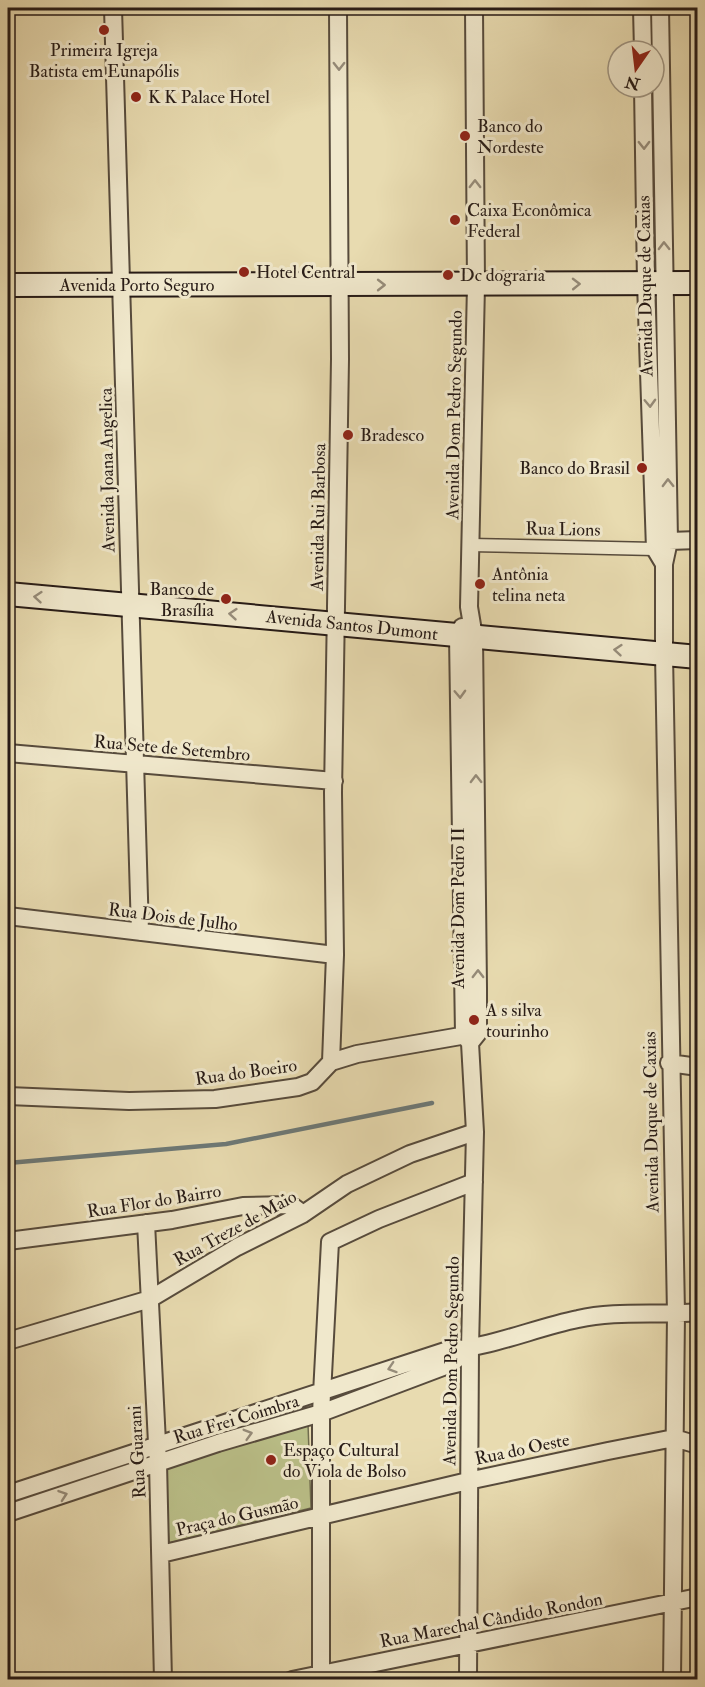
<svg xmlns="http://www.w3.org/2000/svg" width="705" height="1687" viewBox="0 0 705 1687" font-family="'IM FELL Double Pica',serif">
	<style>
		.green { fill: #babf88; stroke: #706d4f; stroke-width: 1.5 }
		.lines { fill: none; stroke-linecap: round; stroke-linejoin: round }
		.stream { stroke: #6d7977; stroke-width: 4.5 }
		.pedestrian-casing { stroke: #574b3c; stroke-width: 15 }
		.minor-casing { stroke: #574b3c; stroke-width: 20 }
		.secondary-casing { stroke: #271b16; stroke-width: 26 }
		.pedestrian { stroke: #f0e8cc; stroke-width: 12 }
		.minor { stroke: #f0e8cc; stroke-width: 16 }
		.secondary { stroke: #f0e8cc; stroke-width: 22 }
		.oneway { stroke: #968c7a }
		.poi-dot { fill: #8f2418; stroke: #f0e8cc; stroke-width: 2 }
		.labels { text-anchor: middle; stroke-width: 6; stroke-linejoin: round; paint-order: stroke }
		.poi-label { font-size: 18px; fill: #271b16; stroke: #f0e8cc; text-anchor: start }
		.street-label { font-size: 18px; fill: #271b16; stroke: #f0e8cc }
	</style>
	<rect width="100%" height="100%" fill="#e8dbb0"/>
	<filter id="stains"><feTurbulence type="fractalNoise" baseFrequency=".00333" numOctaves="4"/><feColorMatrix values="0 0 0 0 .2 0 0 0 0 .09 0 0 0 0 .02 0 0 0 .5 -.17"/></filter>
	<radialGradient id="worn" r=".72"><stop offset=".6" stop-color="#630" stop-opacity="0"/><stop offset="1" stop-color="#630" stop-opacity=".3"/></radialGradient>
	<path class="green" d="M308,1424L311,1508L169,1543L164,1468Z"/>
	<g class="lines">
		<path class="stream" d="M8,1163L226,1144L432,1103"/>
		<g class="pedestrian-casing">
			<path id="pedestrian" d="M470,545L655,549"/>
		</g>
		<g class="minor-casing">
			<path id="minor" d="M113,8L140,932
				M642,8L643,51
				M660,8L669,541L664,564V654L676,1314L672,1680
				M643,87L646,283L655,549L664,564
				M661,546L669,541L698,540
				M462,627L458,636L464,1035L470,1043
				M8,753L334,781
				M8,916L335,955
				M470,1043L478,1033V988L474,637L469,607L476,285L474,8
				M331,1062L335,955L333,793L340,359L338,8
				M669,1063L698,1067
				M8,1096L129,1101L215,1099L298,1087L312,1082L331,1062L357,1054L478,1033
				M146,1223L158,1463L163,1680
				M8,1241L172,1220L243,1206L291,1205L303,1214
				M8,1341L150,1299L237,1247L303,1214L347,1184L410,1154L475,1132
				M8,1494L448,1350C493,1347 534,1328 578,1319C617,1310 658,1316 698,1312
				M8,1513L218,1443L321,1413L451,1364L470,1348
				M161,1554L468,1481L608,1451L674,1438L698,1445
				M292,1680L698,1597
				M321,1680V1413L330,1242L379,1219L474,1182
				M468,1680L470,1348L475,1132L470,1043"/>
		</g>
		<g class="secondary-casing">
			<path id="secondary" d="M8,285L698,283
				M8,594L698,657"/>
		</g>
		<use href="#pedestrian" class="pedestrian"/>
		<use href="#minor" class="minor"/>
		<use href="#secondary" class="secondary"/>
	</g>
	<defs><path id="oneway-chevron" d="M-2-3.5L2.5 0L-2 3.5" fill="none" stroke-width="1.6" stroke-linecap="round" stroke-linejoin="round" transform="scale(1.5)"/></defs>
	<g class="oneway">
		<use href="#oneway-chevron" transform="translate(339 66) rotate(90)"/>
		<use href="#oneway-chevron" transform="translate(644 145) rotate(89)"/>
		<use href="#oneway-chevron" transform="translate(475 184) rotate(-90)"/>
		<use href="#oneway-chevron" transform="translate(664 246) rotate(-91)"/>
		<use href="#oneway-chevron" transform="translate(576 284) rotate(-1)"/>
		<use href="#oneway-chevron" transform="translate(381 285)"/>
		<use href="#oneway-chevron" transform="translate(650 403) rotate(88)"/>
		<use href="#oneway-chevron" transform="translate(668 483) rotate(-91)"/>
		<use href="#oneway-chevron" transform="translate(38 597) rotate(-175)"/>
		<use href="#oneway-chevron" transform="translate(233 614) rotate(-175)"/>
		<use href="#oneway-chevron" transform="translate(618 650) rotate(-175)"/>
		<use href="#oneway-chevron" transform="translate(460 694) rotate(88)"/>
		<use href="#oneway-chevron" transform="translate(476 779) rotate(-91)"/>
		<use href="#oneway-chevron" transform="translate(478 974) rotate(-90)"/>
		<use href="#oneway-chevron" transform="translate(392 1368) rotate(162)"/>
		<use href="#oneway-chevron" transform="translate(248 1434) rotate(-16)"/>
		<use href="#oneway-chevron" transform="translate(63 1495) rotate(-19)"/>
	</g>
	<g class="poi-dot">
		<circle cx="104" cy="30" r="6"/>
		<circle cx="136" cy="97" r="6"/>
		<circle cx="465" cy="136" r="6"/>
		<circle cx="455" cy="220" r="6"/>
		<circle cx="244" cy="272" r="6"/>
		<circle cx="448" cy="275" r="6"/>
		<circle cx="348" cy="435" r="6"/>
		<circle cx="642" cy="468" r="6"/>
		<circle cx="480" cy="584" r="6"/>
		<circle cx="226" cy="599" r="6"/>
		<circle cx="474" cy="1020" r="6"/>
		<circle cx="271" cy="1460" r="6"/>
	</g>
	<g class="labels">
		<g class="poi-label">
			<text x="104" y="56" text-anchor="middle">Primeira Igreja<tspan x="104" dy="21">Batista em Eunapólis</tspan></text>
			<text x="148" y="103">K K Palace Hotel</text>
			<text x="477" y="132">Banco do<tspan x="477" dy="21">Nordeste</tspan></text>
			<text x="467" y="216">Caixa Econômica<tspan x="467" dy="21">Federal</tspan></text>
			<text x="256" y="278">Hotel Central</text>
			<text x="460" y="281">Dc dograria</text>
			<text x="360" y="441">Bradesco</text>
			<text x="630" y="474" text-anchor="end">Banco do Brasil</text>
			<text x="492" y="580">Antônia<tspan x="492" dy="21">telina neta</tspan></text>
			<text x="214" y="595" text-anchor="end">Banco de<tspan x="214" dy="21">Brasília</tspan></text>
			<text x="486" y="1016">A s silva<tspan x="486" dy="21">tourinho</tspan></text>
			<text x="283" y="1456">Espaço Cultural<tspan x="283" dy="21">do Viola de Bolso</tspan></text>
		</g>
		<g class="street-label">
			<text x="137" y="291">Avenida Porto Seguro</text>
			<text transform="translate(645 286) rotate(-91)" y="6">Avenida Duque de Caxias</text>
			<text transform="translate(454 415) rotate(-89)" y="6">Avenida Dom Pedro Segundo</text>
			<text transform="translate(107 470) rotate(-91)" y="6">Avenida Joana Angelica</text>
			<text transform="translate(318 517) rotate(-89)" y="6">Avenida Rui Barbosa</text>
			<text transform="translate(563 529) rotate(1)" y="6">Rua Lions</text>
			<text transform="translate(352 625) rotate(6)" y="6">Avenida Santos Dumont</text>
			<text transform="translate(172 748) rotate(5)" y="6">Rua Sete de Setembro</text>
			<text transform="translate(458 908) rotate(-90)" y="6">Avenida Dom Pedro II</text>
			<text transform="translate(173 917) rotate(7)" y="6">Rua Dois de Julho</text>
			<text transform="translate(246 1072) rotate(-8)" y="6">Rua do Boeiro</text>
			<text transform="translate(651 1122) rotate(-91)" y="6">Avenida Duque de Caxias</text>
			<text transform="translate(154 1201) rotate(-9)" y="6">Rua Flor do Bairro</text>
			<text transform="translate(235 1228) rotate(-29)" y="6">Rua Treze de Maio</text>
			<text transform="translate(451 1361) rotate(-89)" y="6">Avenida Dom Pedro Segundo</text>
			<text transform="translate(236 1419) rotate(-17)" y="6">Rua Frei Coimbra</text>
			<text transform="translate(522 1449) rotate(-12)" y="6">Rua do Oeste</text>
			<text transform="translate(137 1452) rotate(-93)" y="6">Rua Guarani</text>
			<text transform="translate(237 1516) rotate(-13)" y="6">Praça do Gusmão</text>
			<text transform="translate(491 1620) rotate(-11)" y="6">Rua Marechal Cândido Rondon</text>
		</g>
	</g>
	<rect width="705" height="1687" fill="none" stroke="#e8dbb0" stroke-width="30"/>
	<rect x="9" y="9" width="687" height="1669" fill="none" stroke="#271b16" stroke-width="3"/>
	<rect x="15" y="15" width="675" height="1657" fill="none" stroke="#271b16" stroke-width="1.5"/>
	<g transform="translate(636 69) rotate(194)"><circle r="28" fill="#f0e8cc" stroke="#a09683" stroke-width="1.5"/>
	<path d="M0-4.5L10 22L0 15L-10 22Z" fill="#8f2418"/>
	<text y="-9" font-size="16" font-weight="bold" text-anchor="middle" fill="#271b16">N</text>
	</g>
	<rect width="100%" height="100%" filter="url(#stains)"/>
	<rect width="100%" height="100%" fill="url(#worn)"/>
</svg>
